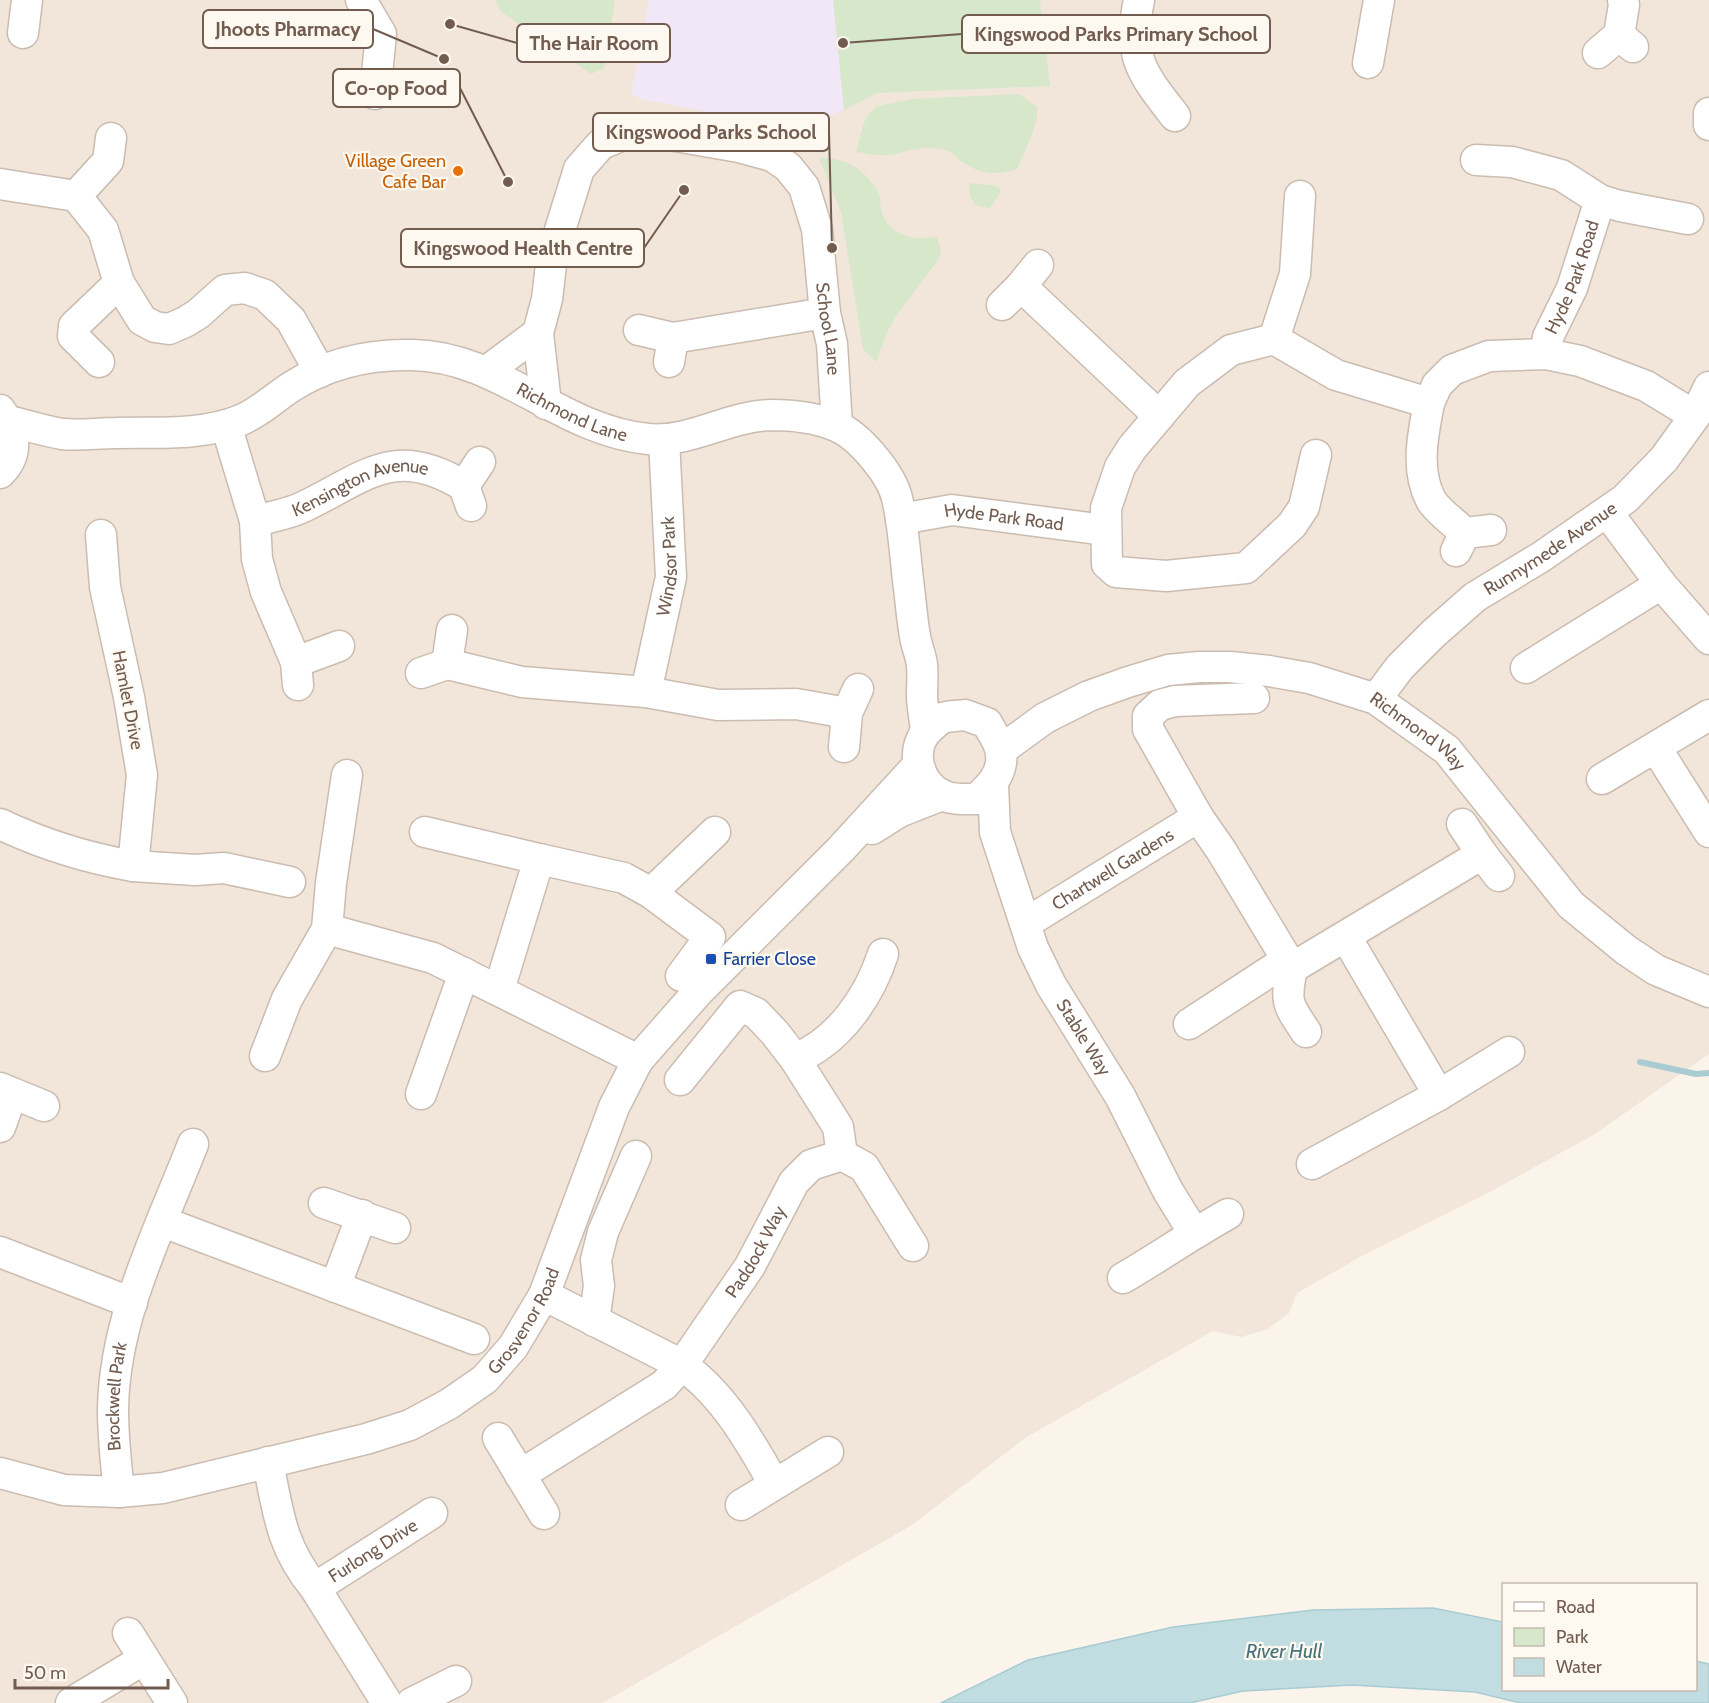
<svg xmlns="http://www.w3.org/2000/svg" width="1709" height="1703" viewBox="0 0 1709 1703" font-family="Cabin,sans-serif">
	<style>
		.residential { fill: #f1e6d9 }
		.education { fill: #f1e7f7 }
		.green { fill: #d6e7ca }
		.water { fill: #c1dde2; stroke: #a8ccd2; stroke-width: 1.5 }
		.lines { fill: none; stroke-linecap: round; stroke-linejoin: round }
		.stream { stroke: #a8ccd2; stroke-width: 6 }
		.minor-casing { stroke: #cbbcb1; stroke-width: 33 }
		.minor { stroke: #fff; stroke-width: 30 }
		.food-dot { fill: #e8710a; stroke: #fdf8f0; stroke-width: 2 }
		.transit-dot { fill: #1a4fb4; stroke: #fdf8f0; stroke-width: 2 }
		.labels { text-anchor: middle; stroke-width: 4.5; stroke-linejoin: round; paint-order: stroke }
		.food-label { font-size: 18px; fill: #c56008; stroke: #fdf8f0; text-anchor: end }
		.street-label { font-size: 18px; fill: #725c50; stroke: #fdf8f0 }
		.transit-label { font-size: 18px; fill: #164399; stroke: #fdf8f0; text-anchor: start }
		.water-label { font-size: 20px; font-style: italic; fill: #49737c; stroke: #fdf8f0 }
		.leader { fill: none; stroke: #725c50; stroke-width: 2 }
		.callout-dot { fill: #725c50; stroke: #fdf8f0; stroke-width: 2 }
		.callout { fill: #fdf8f0; stroke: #725c50; stroke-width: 2 }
		.callout-label { font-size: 20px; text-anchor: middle; font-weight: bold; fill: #725c50 }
	</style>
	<rect width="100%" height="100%" fill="#faf4ea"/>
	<path class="residential" d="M0,0H1709V1054L1595,1134L1484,1195L1362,1256L1297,1293L1289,1313L1268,1329L1241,1337L1213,1331L1025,1438L912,1525L602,1703H0Z"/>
	<path class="education" d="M649,0H1040L1050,86L877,93L811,126L761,122L640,99L631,93Z"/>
	<path class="green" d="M496,0H615L604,68L591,74L500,11Z
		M833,0H1040L1050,86L877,93L844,110Z
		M1019,94L1037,107V117L1033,132L1017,169C997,176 981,174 964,163C953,156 955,152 940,149C925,145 909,151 894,154C882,157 868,154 856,152L863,125L868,115L877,106L913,99Z
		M819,158C846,158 862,167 877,190C882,198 879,209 884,218C894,238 918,240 937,237L941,252L936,263L898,313L887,332L876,362L863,349L841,212Z
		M972,183L997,186L1001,191L990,208C975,207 970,202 969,186Z"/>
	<path class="water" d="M1433,1608L1503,1622L1504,1690H1696V1661L1709,1664V1703H1521L1475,1692L1352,1685L1243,1691L1190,1703H941L1028,1660L1173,1627L1313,1610Z"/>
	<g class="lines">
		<path class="stream" d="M1640,1062L1696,1074L1709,1073"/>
		<g class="minor-casing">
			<g id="minor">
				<path d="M361,0L381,34L375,94"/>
				<path d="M1139,0C1127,56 1142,74 1175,116"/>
				<path d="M23,33L27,0"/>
				<path d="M1619,35L1624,5L1623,0"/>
				<path d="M1598,53L1619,35L1633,47"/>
				<path d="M1368,63L1379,0"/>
				<path d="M1709,113V125"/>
				<path d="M1476,160L1512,162L1561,175L1600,200L1620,206L1688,219"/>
				<path d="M0,184L76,196L103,230L119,283L142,320L155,327L169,329L185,322L198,314L225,290L245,288L265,295L291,320L320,372"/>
				<path d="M76,196L108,161L111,138"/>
				<path d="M1021,286L1159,416"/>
				<path d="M1002,305L1021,286L1038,265"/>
				<path d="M639,330L673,338L825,313"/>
				<path d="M1274,339L1295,274L1300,196"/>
				<path id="s1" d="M1546,354L1548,337L1572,288L1600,200"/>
				<path d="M99,362L73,336L74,326L119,283"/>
				<path d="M669,362L673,338"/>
				<path d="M487,371L538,333"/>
				<path d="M1429,403C1423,434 1415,470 1431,500C1438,512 1455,523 1465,533"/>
				<path id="s2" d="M546,404L538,333L547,299L552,256L579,169L601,144L623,135L658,133L739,147L772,156L788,167L804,187L817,229L825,313L832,344L837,426"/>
				<path d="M0,410C15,429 20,454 0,473"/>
				<path id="s3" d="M9,421C26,425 44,431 62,434C79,436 98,433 116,433C157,432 202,436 241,420C260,412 274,398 291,387C328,363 368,354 412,355C500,356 559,430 648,439C691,443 728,416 771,415C791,415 817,418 836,426C860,436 891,474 897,498C904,527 905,558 909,588C911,604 912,620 915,636C916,645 921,655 922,665C923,675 922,685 922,695C922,707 925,719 926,731"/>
				<path d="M226,425L255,521L257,559L266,592L296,662"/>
				<path d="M1316,455L1304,507L1292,525L1246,568L1166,576L1116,572L1107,564L1106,508L1120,467L1132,448L1187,383L1231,350L1274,339L1336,375L1429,403L1437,385L1452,370L1489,356L1546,354L1580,361L1646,386L1695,416"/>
				<path d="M471,506L464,486L480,462"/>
				<path d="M1607,512L1661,584L1709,639"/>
				<path id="s4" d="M901,519L952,510L1105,530"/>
				<path id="s5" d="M255,521C270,517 289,514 303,507C366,477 394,443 464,486"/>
				<path d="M1456,551L1465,533L1491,530"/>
				<path d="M447,664L522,682L646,692L718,705L796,704L847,713"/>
				<path d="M1526,668L1661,584"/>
				<path d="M421,673L447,664L452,630"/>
				<path d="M298,685L296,662L339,646"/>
				<path id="s6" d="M646,692L671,577L664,440"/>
				<path id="s7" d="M1376,699L1400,667L1433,634L1475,597L1541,557L1625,499L1664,459L1695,416L1709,387"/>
				<path d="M965,715L987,723C991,731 998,740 1000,749C1006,771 990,787 976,799C965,799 954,800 944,796C917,784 908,747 931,727C935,724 938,720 942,718C949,716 958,716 965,715Z"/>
				<path d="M844,747L847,713L858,689"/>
				<path d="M1656,748L1709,832"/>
				<path id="s8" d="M1001,750L1045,718L1089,696L1128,682L1168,670L1199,667H1230L1269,671L1309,678L1376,699L1447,750L1571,905L1626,950L1656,970L1709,992"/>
				<path d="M347,775L331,883L327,929L433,958L638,1060"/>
				<path d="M1602,779L1709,715"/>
				<path id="s9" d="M993,785L995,832L1033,948L1051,985L1120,1096L1168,1191L1194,1233"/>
				<path d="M1198,817L1148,729V716L1160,705L1175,701L1254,698"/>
				<path d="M0,824C42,844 87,858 133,866L142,775L129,697L105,587L101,535"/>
				<path d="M872,829L899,812L942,795"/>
				<path d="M425,832L539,859"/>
				<path d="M1482,854L1499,876"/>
				<path d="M133,866L195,870L224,868L290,882"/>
				<path d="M651,893L715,832"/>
				<path id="s10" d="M1026,923L1198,817L1221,850L1292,968L1482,854L1462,824"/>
				<path d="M1292,968C1285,1002 1287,1004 1306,1032"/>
				<path d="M499,990L539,859L624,878L651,893L710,937L681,976"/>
				<path d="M1189,1024L1287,960"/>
				<path d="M265,1056L287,999L327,929"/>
				<path d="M795,1059C839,1041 869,997 883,954"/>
				<path d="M680,1080L740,1006L756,1013L775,1033L795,1059L838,1127L842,1155"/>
				<path d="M0,1088L44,1106"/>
				<path d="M421,1094L464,973"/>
				<path d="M1439,1095L1509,1052"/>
				<path d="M0,1127L12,1094"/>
				<path d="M1312,1164L1439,1095L1346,937"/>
				<path d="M324,1203L395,1228"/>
				<path d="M163,1222L474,1339"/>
				<path d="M0,1252L132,1303"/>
				<path d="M1123,1278C1159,1257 1192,1234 1228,1214"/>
				<path d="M335,1287L362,1215"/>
				<path d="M544,1295L682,1365C723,1394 750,1441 774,1484"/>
				<path d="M594,1321L599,1286L596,1260L603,1232L636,1156"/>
				<path d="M498,1438L544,1514"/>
				<path d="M268,1462C278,1512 281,1547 315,1588L387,1703"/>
				<path id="s11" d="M0,1473L64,1490L119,1492L163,1488L366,1439L410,1425L449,1404L485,1379L513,1347L544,1295L614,1107L638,1060L698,992L841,849L918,765"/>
				<path id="s12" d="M520,1475L664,1385L682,1365L750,1266L794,1182L811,1165L842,1155L864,1167L913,1246"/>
				<path id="s13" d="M119,1492C116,1465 113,1437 113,1410C114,1317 160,1229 193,1144"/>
				<path d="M741,1505L828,1452"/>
				<path id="s14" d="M315,1588L432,1513"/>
				<path d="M128,1633L172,1703"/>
				<path d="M71,1703L144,1659"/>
				<path d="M412,1703L456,1681"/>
			</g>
		</g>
		<use href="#minor" class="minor"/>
	</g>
	<circle class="food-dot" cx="458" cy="171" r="6"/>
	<rect class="transit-dot" x="705" y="953" width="12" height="12" rx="3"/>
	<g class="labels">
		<g class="food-label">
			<text x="446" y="167">Village Green<tspan x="446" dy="21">Cafe Bar</tspan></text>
		</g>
		<g class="street-label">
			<text dy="6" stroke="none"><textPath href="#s1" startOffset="82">Hyde Park Road</textPath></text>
			<text dy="6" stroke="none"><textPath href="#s2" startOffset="639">School Lane</textPath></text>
			<text dy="6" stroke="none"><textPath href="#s3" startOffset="594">Richmond Lane</textPath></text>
			<text dy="6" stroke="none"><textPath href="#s5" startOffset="112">Kensington Avenue</textPath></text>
			<text dy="6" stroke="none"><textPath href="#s4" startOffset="104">Hyde Park Road</textPath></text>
			<text dy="6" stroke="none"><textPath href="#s7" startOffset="232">Runnymede Avenue</textPath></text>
			<text dy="6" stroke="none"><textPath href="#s6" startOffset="128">Windsor Park</textPath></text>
			<text transform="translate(128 700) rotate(79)" y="6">Hamlet Drive</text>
			<text dy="6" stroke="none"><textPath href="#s8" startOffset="452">Richmond Way</textPath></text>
			<text dy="6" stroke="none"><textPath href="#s10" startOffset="102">Chartwell Gardens</textPath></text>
			<text dy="6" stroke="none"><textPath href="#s9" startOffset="272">Stable Way</textPath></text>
			<text dy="6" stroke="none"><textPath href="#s12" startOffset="332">Paddock Way</textPath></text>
			<text dy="6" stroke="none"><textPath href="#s11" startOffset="579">Grosvenor Road</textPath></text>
			<text dy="6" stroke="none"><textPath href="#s13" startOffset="96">Brockwell Park</textPath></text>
			<text dy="6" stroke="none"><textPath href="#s14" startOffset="69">Furlong Drive</textPath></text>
		</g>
		<g class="transit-label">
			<text x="723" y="965">Farrier Close</text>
		</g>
		<g class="water-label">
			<text x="1284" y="1658">River Hull</text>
		</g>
	</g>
	<path class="leader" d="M444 59L373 29M843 43L962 34M450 24L517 43M508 182L460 88M832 248L829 132M684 190L644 248"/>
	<g class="callout-dot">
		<circle cx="444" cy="59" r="6"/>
		<circle cx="843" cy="43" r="6"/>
		<circle cx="450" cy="24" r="6"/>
		<circle cx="508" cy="182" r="6"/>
		<circle cx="832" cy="248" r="6"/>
		<circle cx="684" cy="190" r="6"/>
	</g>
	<g class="callout">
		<rect x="203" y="10" width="170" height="38" rx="6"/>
		<rect x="962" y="15" width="308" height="38" rx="6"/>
		<rect x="517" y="24" width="153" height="38" rx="6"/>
		<rect x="333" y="69" width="127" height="38" rx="6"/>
		<rect x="593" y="113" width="236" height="38" rx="6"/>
		<rect x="401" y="229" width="243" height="38" rx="6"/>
	</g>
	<g class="callout-label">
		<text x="288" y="36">Jhoots Pharmacy</text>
		<text x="1116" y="41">Kingswood Parks Primary School</text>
		<text x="594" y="50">The Hair Room</text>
		<text x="396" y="95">Co-op Food</text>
		<text x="711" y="139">Kingswood Parks School</text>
		<text x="523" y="255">Kingswood Health Centre</text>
	</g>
	<rect x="1502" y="1583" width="195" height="108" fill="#fdf8f0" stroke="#c5bab0" stroke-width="1.5"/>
	<rect x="1514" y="1602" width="30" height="9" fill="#ffffff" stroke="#c5bab0" stroke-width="1.5"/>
	<text x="1556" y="1613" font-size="18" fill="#725c50">Road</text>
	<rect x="1514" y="1628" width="30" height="18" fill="#d6e7ca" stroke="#c5bab0" stroke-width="1.5"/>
	<text x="1556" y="1643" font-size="18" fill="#725c50">Park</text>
	<rect x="1514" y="1658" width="30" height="18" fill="#c1dde2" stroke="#c5bab0" stroke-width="1.5"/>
	<text x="1556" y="1673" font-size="18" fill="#725c50">Water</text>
	<path d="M15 1679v9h153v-9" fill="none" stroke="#725c50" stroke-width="3"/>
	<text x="24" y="1679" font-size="18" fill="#725c50" stroke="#fdf8f0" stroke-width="4.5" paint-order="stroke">50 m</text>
</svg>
